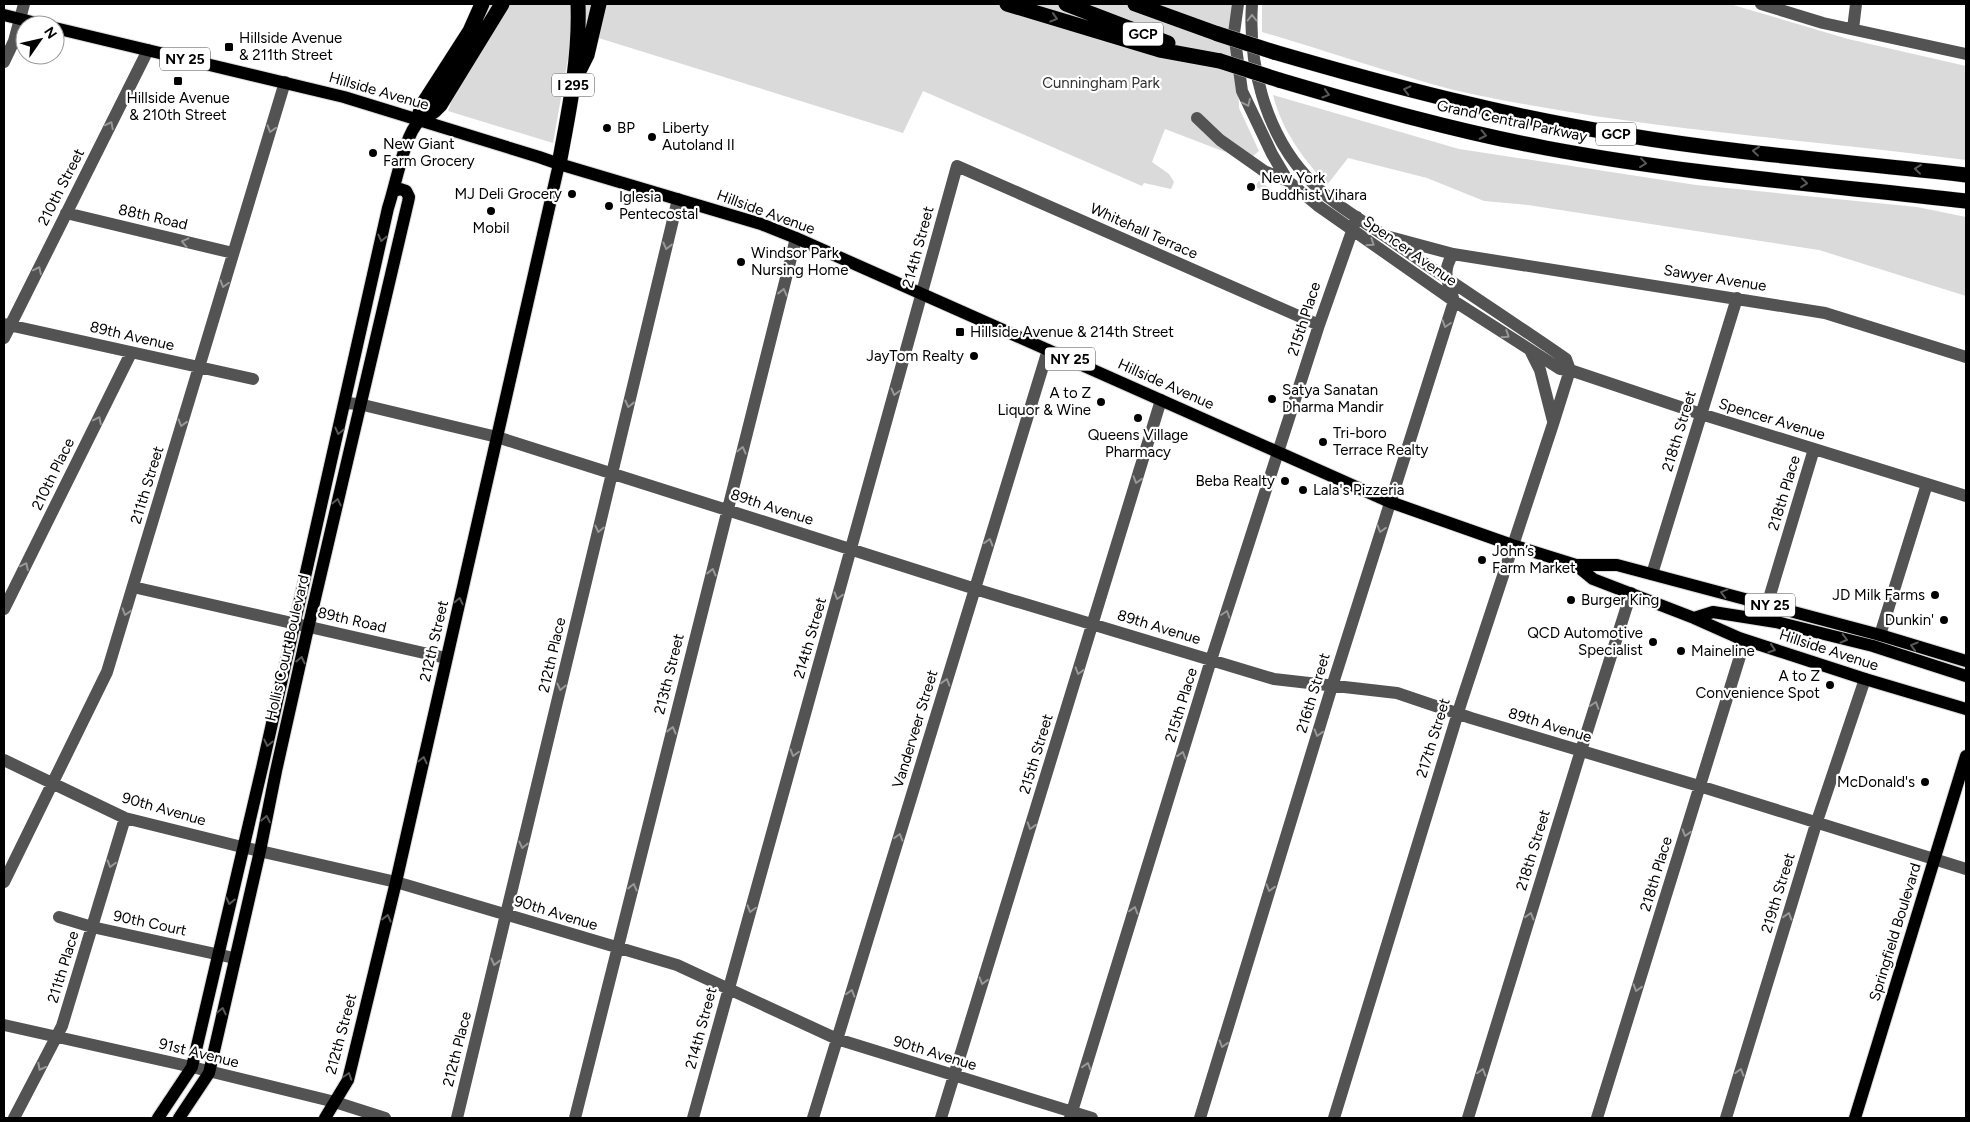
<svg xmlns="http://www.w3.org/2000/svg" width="1970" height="1122" viewBox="0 0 1970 1122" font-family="Figtree,sans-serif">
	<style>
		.green { fill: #dadada }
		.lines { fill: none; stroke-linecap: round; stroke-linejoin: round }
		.major-casing { stroke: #dbdbdb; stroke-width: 14 }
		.highway-casing { stroke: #dbdbdb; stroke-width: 16 }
		.minor { stroke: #535353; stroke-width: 12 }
		.major { stroke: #000; stroke-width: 12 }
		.highway { stroke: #000; stroke-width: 15 }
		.highway-bridge-casing { stroke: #dbdbdb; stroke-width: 16; stroke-linecap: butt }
		.highway-bridge { stroke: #000; stroke-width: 15 }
		.oneway { stroke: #595959 }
		.oneway2 { stroke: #989898 }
		.poi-dot { fill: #000; stroke: #fff; stroke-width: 2 }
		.labels { text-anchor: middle; stroke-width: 4.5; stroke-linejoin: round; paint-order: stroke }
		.shield { fill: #fff; stroke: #4c4c4c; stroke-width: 1 }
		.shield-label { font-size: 14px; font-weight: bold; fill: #000 }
		.poi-label { font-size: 15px; fill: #000; stroke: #fff; text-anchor: start }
		.park-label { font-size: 15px; fill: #313131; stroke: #fff }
		.street-label { font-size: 15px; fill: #000; stroke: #fff }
	</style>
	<rect width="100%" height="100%" fill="#fff"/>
	<path class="green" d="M487,4H1236L1239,108L1259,151L1252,157L1229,140L1225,152L1165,129L1152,162L1169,174L1174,182L1171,189L1144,183L1142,186L923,91L903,133L573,30L553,143L448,111Z
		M1262,4H1730L1848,39L1966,66V160C1822,141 1678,132 1535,106C1500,100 1462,93 1428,83C1372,67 1317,48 1262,32Z
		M1273,95L1459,149L1696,185L1917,207L1966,217V296L1819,250L1528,205L1484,201L1427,178L1348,158L1327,185C1303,158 1282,131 1273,95Z
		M1259,181L1272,190L1268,196L1255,186Z"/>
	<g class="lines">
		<g class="major-casing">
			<path id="major" d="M4,15L44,25
				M55,28L344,97L539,157L559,164L761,224L796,238L1390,502L1512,545L1576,565H1617L1880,635L1966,661
				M1576,565L1593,579L1694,618L1739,638L1865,679L1966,709
				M1694,618L1713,612L1776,622L1873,646L1966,676
				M158,1118L192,1067L262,768L388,208C396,185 404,135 420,120
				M179,1118L209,1073L260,851L276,771L306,637L408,202L409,197L406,191L400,189L394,191
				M325,1118L348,1080L396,882L559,164
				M1855,1118L1966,756"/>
		</g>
		<g class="highway-casing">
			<path id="highway" d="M482,4L470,31L425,101L420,113V120L434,111L440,105L502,4
				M1007,4L1160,50L1220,61
				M1066,4L1168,43
				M1135,4L1218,34
				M1274,52C1391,86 1504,116 1625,135C1738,154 1853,162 1966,175
				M580,69L587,55L599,4
				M1279,80C1367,106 1455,131 1546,148C1683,174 1827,185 1966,201
				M559,164C569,111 580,58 578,4"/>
		</g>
		<path class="minor" d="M1238,4L1234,33L1242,91L1272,154L1288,181
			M1252,4C1248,64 1265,131 1306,176C1329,202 1360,219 1388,238C1446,279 1507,318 1566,359L1570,370
			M1761,4L1823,23L1966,54
			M1853,29L1856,4
			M4,62L14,41L24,4
			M1197,118L1220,140L1264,171L1288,181L1317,205L1454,301L1560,369L1570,370L1701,414L1966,496
			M66,213L233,253
			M1386,236L1453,254L1825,313L1966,357
			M4,324L253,379
			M4,338L148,50
			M1531,352L1540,370L1553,421
			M345,403L359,404L497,437L985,592L1274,679L1397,693L1471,718L1709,789L1966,869
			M1652,574L1737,298
			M133,587L446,658
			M1767,605L1814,449
			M4,609L131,353
			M1880,635L1927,484
			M4,760L125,818L242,847L396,882L677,965L837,1039L1092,1118
			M4,882L107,672L285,82
			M59,917L92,927L234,958
			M4,1025L192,1067L335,1102L385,1118
			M14,1118L62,1026L125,818
			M457,1118L678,199
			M575,1118L796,238
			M693,1118L957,166L1319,325
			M813,1118L1048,350
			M941,1118L1161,400
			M1070,1118L1211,660L1319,325L1357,217
			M1200,1118L1329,696L1454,301C1448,281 1441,273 1453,254
			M1334,1118L1461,703L1553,424L1570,370
			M1468,1118L1578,760L1631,593
			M1597,1118L1741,653L1739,638
			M1726,1118L1816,824L1865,679"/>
		<use href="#major" class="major"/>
		<use href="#highway" class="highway"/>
		<g class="highway-bridge-casing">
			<path id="highway-bridge" d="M1218,34L1274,52
				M1220,61L1279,80"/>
		</g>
		<use href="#highway-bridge" class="highway-bridge"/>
	</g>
	<defs><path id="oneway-chevron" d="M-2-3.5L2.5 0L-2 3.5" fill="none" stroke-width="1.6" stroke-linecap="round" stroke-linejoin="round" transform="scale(1.25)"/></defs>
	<g class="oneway">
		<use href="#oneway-chevron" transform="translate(1054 18) rotate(17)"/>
		<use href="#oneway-chevron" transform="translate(1407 90) rotate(-166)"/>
		<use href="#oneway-chevron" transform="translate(1326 94) rotate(17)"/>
		<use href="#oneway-chevron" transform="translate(1483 135) rotate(12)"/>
		<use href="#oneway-chevron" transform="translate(1756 151) rotate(-174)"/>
		<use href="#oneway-chevron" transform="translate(1643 163) rotate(7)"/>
		<use href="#oneway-chevron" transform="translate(1918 169) rotate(-174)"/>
		<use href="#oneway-chevron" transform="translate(1804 183) rotate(6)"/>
		<use href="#oneway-chevron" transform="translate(382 238) rotate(103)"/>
		<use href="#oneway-chevron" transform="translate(339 431) rotate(103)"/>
		<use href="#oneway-chevron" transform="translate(337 502) rotate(-77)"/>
		<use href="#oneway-chevron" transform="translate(1724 593) rotate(-165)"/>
		<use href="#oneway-chevron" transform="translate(459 601) rotate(-77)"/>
		<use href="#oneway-chevron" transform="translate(1844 639) rotate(14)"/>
		<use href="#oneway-chevron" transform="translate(1914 646) rotate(-163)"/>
		<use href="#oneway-chevron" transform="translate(1772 649) rotate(18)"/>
		<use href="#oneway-chevron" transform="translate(301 660) rotate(-77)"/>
		<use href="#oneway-chevron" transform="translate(268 743) rotate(103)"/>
		<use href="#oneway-chevron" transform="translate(423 760) rotate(-77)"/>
		<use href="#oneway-chevron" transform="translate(266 819) rotate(-79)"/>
		<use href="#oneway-chevron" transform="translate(230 901) rotate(103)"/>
		<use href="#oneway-chevron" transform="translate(387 918) rotate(-76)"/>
		<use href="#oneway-chevron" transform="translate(222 1011) rotate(-78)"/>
		<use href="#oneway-chevron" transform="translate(348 1076) rotate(-72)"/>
	</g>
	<g class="oneway2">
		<use href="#oneway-chevron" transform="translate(1252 18) rotate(-90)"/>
		<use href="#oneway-chevron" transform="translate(1247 103) rotate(65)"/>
		<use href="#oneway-chevron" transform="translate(110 125) rotate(-63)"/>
		<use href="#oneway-chevron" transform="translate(271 129) rotate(107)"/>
		<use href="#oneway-chevron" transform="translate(185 242) rotate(-167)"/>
		<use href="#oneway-chevron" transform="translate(1371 243) rotate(34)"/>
		<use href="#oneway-chevron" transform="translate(667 246) rotate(104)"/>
		<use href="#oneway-chevron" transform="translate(38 270) rotate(-64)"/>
		<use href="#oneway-chevron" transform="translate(224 284) rotate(106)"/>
		<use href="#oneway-chevron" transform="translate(783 292) rotate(-76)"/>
		<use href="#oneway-chevron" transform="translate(1446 324) rotate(108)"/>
		<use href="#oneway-chevron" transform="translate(1506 335) rotate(33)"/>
		<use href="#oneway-chevron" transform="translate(895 392) rotate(105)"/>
		<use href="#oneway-chevron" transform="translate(629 404) rotate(104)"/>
		<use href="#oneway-chevron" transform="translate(98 420) rotate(-64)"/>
		<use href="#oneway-chevron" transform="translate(182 423) rotate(107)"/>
		<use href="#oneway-chevron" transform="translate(742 450) rotate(-76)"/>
		<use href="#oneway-chevron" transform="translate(1137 480) rotate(107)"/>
		<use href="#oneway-chevron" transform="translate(599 529) rotate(103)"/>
		<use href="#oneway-chevron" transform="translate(1381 529) rotate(107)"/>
		<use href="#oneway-chevron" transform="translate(989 542) rotate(-73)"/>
		<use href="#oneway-chevron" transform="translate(25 566) rotate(-64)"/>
		<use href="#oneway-chevron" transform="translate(712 572) rotate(-76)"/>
		<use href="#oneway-chevron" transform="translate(838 596) rotate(106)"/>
		<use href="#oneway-chevron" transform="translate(126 612) rotate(107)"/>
		<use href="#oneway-chevron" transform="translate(1226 614) rotate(-72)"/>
		<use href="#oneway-chevron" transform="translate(1079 671) rotate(107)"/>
		<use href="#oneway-chevron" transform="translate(946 682) rotate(-73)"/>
		<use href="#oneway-chevron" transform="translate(561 687) rotate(103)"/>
		<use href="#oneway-chevron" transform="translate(1595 705) rotate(-72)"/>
		<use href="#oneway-chevron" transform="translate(672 730) rotate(-76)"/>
		<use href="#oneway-chevron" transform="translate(1318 733) rotate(107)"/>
		<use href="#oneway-chevron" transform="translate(794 753) rotate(106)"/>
		<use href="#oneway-chevron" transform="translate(1182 755) rotate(-73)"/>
		<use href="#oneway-chevron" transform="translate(1031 826) rotate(107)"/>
		<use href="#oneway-chevron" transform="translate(1686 833) rotate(107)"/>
		<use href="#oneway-chevron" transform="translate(899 837) rotate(-73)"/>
		<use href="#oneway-chevron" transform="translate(523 845) rotate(103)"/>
		<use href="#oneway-chevron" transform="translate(111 864) rotate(106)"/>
		<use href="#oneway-chevron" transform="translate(633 887) rotate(-76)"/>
		<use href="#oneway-chevron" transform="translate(1270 888) rotate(107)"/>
		<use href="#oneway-chevron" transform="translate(751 909) rotate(106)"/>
		<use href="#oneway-chevron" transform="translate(1134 910) rotate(-73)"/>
		<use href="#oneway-chevron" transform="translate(1530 916) rotate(-73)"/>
		<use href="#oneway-chevron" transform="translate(1788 916) rotate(-73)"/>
		<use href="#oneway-chevron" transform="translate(495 962) rotate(104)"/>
		<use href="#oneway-chevron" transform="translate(983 981) rotate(107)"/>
		<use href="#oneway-chevron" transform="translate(1637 988) rotate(107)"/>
		<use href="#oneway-chevron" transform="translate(851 993) rotate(-73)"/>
		<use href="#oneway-chevron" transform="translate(1223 1044) rotate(107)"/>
		<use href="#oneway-chevron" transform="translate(1087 1066) rotate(-73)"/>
		<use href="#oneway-chevron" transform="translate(41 1067) rotate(118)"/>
		<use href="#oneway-chevron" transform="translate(1482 1072) rotate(-73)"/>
		<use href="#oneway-chevron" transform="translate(1740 1072) rotate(-73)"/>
	</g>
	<g class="poi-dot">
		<rect x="224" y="42" width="10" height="10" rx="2.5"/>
		<rect x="173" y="76" width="10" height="10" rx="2.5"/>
		<circle cx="607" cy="128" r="5"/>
		<circle cx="652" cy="137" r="5"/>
		<circle cx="373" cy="153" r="5"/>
		<circle cx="1251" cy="187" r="5"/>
		<circle cx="572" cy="194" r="5"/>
		<circle cx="609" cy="206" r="5"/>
		<circle cx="491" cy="211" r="5"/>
		<circle cx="741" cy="262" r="5"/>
		<rect x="955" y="327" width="10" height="10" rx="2.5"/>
		<circle cx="974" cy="356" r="5"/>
		<circle cx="1272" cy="399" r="5"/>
		<circle cx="1101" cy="402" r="5"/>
		<circle cx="1138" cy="418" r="5"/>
		<circle cx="1323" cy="442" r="5"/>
		<circle cx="1285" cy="481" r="5"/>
		<circle cx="1303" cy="490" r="5"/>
		<circle cx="1482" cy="560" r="5"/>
		<circle cx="1935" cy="595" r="5"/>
		<circle cx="1571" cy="600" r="5"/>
		<circle cx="1944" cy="620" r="5"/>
		<circle cx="1653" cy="642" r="5"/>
		<circle cx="1681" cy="651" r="5"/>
		<circle cx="1830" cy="685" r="5"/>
		<circle cx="1925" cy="782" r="5"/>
	</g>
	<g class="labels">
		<g class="shield">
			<rect x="1123" y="22.5" width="40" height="23" rx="4"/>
			<rect x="160" y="47.5" width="50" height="23" rx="4"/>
			<rect x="552" y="73.5" width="42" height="23" rx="4"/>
			<rect x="1596" y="122.5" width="40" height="23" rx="4"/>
			<rect x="1045" y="347.5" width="50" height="23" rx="4"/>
			<rect x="1745" y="593.5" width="50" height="23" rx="4"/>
		</g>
		<g class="shield-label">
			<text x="1143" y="39">GCP</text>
			<text x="185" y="64">NY 25</text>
			<text x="573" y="90">I 295</text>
			<text x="1616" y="139">GCP</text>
			<text x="1070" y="364">NY 25</text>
			<text x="1770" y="610">NY 25</text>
		</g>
		<g class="poi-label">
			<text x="239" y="43">Hillside Avenue<tspan x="239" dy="17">&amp; 211th Street</tspan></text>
			<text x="178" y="103" text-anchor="middle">Hillside Avenue<tspan x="178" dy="17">&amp; 210th Street</tspan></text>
			<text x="617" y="133">BP</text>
			<text x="662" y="133">Liberty<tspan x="662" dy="17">Autoland II</tspan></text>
			<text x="383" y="149">New Giant<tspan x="383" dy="17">Farm Grocery</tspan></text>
			<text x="1261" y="183">New York<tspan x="1261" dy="17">Buddhist Vihara</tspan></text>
			<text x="562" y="199" text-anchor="end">MJ Deli Grocery</text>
			<text x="619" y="202">Iglesia<tspan x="619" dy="17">Pentecostal</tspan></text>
			<text x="491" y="233" text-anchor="middle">Mobil</text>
			<text x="751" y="258">Windsor Park<tspan x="751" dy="17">Nursing Home</tspan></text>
			<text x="970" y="337">Hillside Avenue &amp; 214th Street</text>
			<text x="964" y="361" text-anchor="end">JayTom Realty</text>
			<text x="1282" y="395">Satya Sanatan<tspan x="1282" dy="17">Dharma Mandir</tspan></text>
			<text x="1091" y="398" text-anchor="end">A to Z<tspan x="1091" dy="17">Liquor &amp; Wine</tspan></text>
			<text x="1333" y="438">Tri-boro<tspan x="1333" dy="17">Terrace Realty</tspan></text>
			<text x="1138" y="440" text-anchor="middle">Queens Village<tspan x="1138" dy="17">Pharmacy</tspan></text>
			<text x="1275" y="486" text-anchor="end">Beba Realty</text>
			<text x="1313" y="495">Lala's Pizzeria</text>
			<text x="1492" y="556">John’s<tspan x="1492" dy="17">Farm Market</tspan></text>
			<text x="1925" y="600" text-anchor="end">JD Milk Farms</text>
			<text x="1581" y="605">Burger King</text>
			<text x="1934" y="625" text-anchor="end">Dunkin'</text>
			<text x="1643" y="638" text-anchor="end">QCD Automotive<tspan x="1643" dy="17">Specialist</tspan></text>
			<text x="1691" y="656">Maineline</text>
			<text x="1820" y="681" text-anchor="end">A to Z<tspan x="1820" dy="17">Convenience Spot</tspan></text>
			<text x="1915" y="787" text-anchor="end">McDonald's</text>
		</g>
		<g class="park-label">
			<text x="1101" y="88">Cunningham Park</text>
		</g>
		<g class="street-label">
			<text transform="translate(379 91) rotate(16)" y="5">Hillside Avenue</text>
			<text transform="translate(1512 121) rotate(12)" y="5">Grand Central Parkway</text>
			<text transform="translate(61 187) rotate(-63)" y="5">210th Street</text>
			<text transform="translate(766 212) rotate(20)" y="5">Hillside Avenue</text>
			<text transform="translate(153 217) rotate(13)" y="5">88th Road</text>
			<text transform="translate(1144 231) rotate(24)" y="5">Whitehall Terrace</text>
			<text transform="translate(918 247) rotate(-75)" y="5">214th Street</text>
			<text transform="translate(1410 251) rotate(35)" y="5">Spencer Avenue</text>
			<text transform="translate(1715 278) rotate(9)" y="5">Sawyer Avenue</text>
			<text transform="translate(1304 319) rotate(-72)" y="5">215th Place</text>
			<text transform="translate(132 336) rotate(13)" y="5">89th Avenue</text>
			<text transform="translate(1166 384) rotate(24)" y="5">Hillside Avenue</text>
			<text transform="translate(1772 419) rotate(17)" y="5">Spencer Avenue</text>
			<text transform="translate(1679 431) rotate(-73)" y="5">218th Street</text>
			<text transform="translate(53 474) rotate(-64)" y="5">210th Place</text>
			<text transform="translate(147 485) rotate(-73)" y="5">211th Street</text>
			<text transform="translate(1784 493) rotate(-73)" y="5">218th Place</text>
			<text transform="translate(772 507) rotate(18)" y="5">89th Avenue</text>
			<text transform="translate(352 620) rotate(13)" y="5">89th Road</text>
			<text transform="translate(1159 627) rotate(17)" y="5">89th Avenue</text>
			<text transform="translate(810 638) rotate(-74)" y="5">214th Street</text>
			<text transform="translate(434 641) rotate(-77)" y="5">212th Street</text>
			<text transform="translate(287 648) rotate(-77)" y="5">Hollis Court Boulevard</text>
			<text transform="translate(1829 650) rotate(18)" y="5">Hillside Avenue</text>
			<text transform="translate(552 655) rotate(-77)" y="5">212th Place</text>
			<text transform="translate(669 674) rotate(-76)" y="5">213th Street</text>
			<text transform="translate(1313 693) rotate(-73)" y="5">216th Street</text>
			<text transform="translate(1181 705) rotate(-73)" y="5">215th Place</text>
			<text transform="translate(1550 725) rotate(17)" y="5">89th Avenue</text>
			<text transform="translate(915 729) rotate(-73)" y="5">Vanderveer Street</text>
			<text transform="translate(1433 738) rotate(-73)" y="5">217th Street</text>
			<text transform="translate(1036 754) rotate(-73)" y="5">215th Street</text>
			<text transform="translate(164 809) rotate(16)" y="5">90th Avenue</text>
			<text transform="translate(1533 850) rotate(-73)" y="5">218th Street</text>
			<text transform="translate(1656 874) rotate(-73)" y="5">218th Place</text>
			<text transform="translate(1778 893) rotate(-73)" y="5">219th Street</text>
			<text transform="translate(556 913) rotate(17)" y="5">90th Avenue</text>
			<text transform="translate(150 923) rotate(12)" y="5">90th Court</text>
			<text transform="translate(1895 932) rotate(-73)" y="5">Springfield Boulevard</text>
			<text transform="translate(63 967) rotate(-73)" y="5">211th Place</text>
			<text transform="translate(701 1028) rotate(-75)" y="5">214th Street</text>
			<text transform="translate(341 1034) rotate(-75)" y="5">212th Street</text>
			<text transform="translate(457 1049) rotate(-76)" y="5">212th Place</text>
			<text transform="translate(199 1053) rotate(14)" y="5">91st Avenue</text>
			<text transform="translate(935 1053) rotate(17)" y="5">90th Avenue</text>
		</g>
	</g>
	<rect width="1970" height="1122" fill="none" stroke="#000000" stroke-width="10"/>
	<g transform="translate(40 40) rotate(56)"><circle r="24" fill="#ffffff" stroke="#999999"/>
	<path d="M0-4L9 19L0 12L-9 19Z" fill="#000000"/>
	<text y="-8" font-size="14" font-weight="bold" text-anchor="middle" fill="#000000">N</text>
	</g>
</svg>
